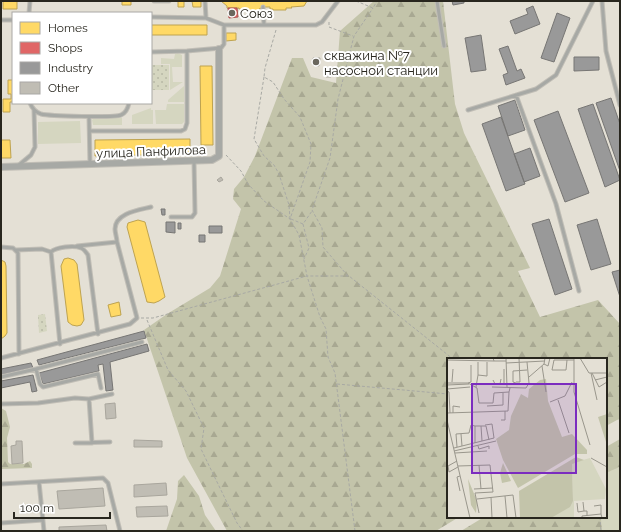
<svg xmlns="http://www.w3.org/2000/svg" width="621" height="532" viewBox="0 0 621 532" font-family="Raleway,sans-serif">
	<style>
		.green { fill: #d5d6c0 }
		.forest { fill: url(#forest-firs) }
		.park { fill: url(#park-dots) }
		.homes { fill: #ffd966; stroke: #bea350 }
		.shops { fill: #e06666; stroke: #a95350 }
		.industry { fill: #999; stroke: #777674 }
		.building { fill: #c0bdb4; stroke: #a9a69d }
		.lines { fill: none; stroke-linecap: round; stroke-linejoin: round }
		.lane-casing { stroke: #c1beb6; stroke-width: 5 }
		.street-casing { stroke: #c1beb6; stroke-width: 8 }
		.path { stroke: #a8a9a4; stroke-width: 1; stroke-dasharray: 3 2; stroke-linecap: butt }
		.lane { stroke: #a7a9a5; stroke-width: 3 }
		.street { stroke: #a7a9a5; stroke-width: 6 }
		.poi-dot { fill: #6a675e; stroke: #fff; stroke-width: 1.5 }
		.labels { text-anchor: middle; stroke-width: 4; stroke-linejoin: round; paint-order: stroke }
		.poi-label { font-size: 13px; fill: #28261e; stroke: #fff; text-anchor: start }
		.street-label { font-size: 13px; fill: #28261e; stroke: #fff }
		.inset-road { fill: none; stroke: #99968c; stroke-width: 1 }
		.view { fill: #7b2cbf; fill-opacity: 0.15; stroke: #7b2cbf; stroke-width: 2 }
		.inset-edge { fill: none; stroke: #28261e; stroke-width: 2 }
	</style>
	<defs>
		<pattern id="forest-firs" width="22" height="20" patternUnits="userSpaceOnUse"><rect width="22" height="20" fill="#c3c4aa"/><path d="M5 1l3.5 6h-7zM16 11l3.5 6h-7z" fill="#a8a892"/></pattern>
		<pattern id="park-dots" width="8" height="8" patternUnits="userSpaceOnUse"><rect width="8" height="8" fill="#d5d6c0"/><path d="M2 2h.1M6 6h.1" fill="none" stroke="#b7b8a5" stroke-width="1.8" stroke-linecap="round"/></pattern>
	</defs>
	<rect width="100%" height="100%" fill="#e4e0d5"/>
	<path class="green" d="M178,53L182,55V67H172L173,82H183L170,90V64H161V58L174,59L175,54Z
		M184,86V102H168V100Z
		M167,104H184V122L182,124H156L155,110H166Z
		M151,108V110H153V124H132V115Z
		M94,118H122V125H93L92,120Z
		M80,121L81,143L38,144V122Z
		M620,467V531H602L601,517H606V473Z"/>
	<path class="forest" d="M374,1H443L455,104L464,133L530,268L518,271L540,317L598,300L620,324V419L617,420L606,426V359H448V517H459L436,531H227L187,458L144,330L167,314L210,288L220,276L241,209L233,199L234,189L244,177L255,156L292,58H303L311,77L336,83L340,31Z
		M1,408L6,411L10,427L7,438L8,462L10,464H24L30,461L32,464V468L1,469Z
		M620,439V467L606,473V447Z
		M184,475L199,496L205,515L216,531H166L177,499L178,481Z
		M484,517H601L602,531H461Z"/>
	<path class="park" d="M151,65H169V90H151Z
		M45,314L47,331L39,333L38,315Z"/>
	<path class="homes" d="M3,1H17V9H3Z
		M122,1H131V5H122Z
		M178,1H184V7H178Z
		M192,1H201V7H193Z
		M221,1H307L304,6L291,7L292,8H286V10H273V9H270V7H263L259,9V11H245V9H239V8H227V6Z
		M151,25H207V35H151Z
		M226,33H236V40L226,41Z
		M200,66H212L213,145H201Z
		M8,80H13V102H10V112H3V99H11V94H8Z
		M190,139V154L95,156V140Z
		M1,140H10L11,158H1Z
		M138,220L145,222L165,297L159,301L154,303L147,302L127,227L128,223Z
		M68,258L74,260L77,264L84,320L81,325L77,326L72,325L68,322L61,266L64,259Z
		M1,260L5,262L6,266L7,333L5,336L1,339Z
		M119,302L121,315L111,317L108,305Z"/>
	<path class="shops" d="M228,8H237L238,17L229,18Z"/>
	<path class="industry" d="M452,1H464V3L453,5Z
		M533,6L540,24L515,34L510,21L528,14L526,9Z
		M557,13L570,18L554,62L541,58Z
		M481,35L486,70L471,72L465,38Z
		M508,46L517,71L521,69L525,78L506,85L503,75L508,73L499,49Z
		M574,57H599V70L574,71Z
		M611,98L620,124V171L596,103Z
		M515,100L525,130L508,136L498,106Z
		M593,104L620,180L605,187L578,109Z
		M558,111L589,193L565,202L534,120Z
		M501,117L525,184L506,191L482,124Z
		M530,148L540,176L524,182L514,154Z
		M161,209H165V215H162Z
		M549,219L572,289L555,295L532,224Z
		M597,219L611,264L591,270L577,225Z
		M166,222H175V233L166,232Z
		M178,223H181V229H178Z
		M209,226H222V233H209Z
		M199,235H205V242H199Z
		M620,270V297L612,272Z
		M144,331L146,338L39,365L37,360Z
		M147,344L149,351L110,362L113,390L106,391L103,364L98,365L99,371L43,384L39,373Z
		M31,363L33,368L1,375V369Z
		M33,375L37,391L32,392L30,382L1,388V381Z"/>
	<path class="building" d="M313,58H320L319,66L313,65Z
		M326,72H331V77H326Z
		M221,177L223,180L219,182L217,180Z
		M115,403L116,418L106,419L105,404Z
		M134,440L162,441V447H134Z
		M16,441H22L23,463L12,464L11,446L16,445Z
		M166,483L167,495L134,497V485Z
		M103,488L105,506L59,509L57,491Z
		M167,506L168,516L137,517L136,507Z
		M106,525L107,531H59V527Z"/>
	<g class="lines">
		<g class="lane-casing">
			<path id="lane" d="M154,1H169
				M205,1L206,18
				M437,1L444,46
				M602,1L606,51L620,105
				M263,7L264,25
				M29,13L30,1
				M151,17L206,18L224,25H316L322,22L338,1
				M1,20H13
				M151,52L187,51L221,48L224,44V25
				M516,95L556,204L579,291
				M30,103C32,108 35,112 41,114C49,116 114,118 121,115C126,113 128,108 129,103
				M468,110L536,89L556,75L593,1
				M89,117L90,164
				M90,131H181L185,129L187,123V51
				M19,165L31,155L35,147L34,110
				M171,217H192L195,213L194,161
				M117,242C117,238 115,233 115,229C115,213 139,210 151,207
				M1,247L13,248L18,253L19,354
				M16,250L42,249L51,252C56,247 74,245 81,248C84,249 86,252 88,255L98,334
				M51,252L60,344
				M1,358L130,324L137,318L117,242L77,246
				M36,369L40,384L43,387L98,374L101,388
				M1,377L36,369L142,342
				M1,404L38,403L75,398L89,399
				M75,443L110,442
				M92,443L89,399L112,394
				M39,482L44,531
				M1,484L103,478L108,483L120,531
				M1,523L43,520"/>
		</g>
		<g class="street-casing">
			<path id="street" d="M1,167L212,160L219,156V49"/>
		</g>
		<path class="path" d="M356,1L373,8L377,1
			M329,22V27L353,36
			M276,30L265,68L264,77L273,82L284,99L300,117L311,144L310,162L290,219
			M264,77L254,139L264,156L274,165L279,174L289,205L290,219
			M226,155L241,171L248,184L264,201L290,219L299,235L307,276L320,317L326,329L328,357L335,373L355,531
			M291,219L303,224L312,211
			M303,224L309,248L304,259
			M348,276L323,247L322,228L312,210L330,158L338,99L354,36L373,8
			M141,318H153L307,276H349L453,359
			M147,320L168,370L186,391L204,428L201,449L237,523L243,531
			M337,384L448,394
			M600,517L601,531"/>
		<use href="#lane" class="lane"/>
		<use href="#street" class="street"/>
	</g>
	<g class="poi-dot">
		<circle cx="232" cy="13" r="4"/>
		<circle cx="316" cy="62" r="4"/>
	</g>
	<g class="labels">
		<g class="poi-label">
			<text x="240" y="18">Союз</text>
			<text x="324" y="60">скважина №7<tspan x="324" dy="15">насосной станции</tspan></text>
		</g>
		<g class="street-label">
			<text transform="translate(151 151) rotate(-2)" y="5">улица Панфилова</text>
		</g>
	</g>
	<g transform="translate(447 358)">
		<rect width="160" height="160" fill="#e4e0d5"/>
		<path d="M143,100L159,131L158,141L127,143V160H104L126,143L125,105Z" fill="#d5d6c0"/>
		<path d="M99,21L101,43L115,79L125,76L140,92V96H128L71,130L56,102L49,81L62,72L64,58L74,36L81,40L82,31L93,22ZM160,56V87L151,59ZM129,99L137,102L125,106L126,143L123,149L104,160H73L72,133ZM56,105L64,123L55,125L53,115ZM21,121L30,143L29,155L24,147Z" fill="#c3c4aa"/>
		<path class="inset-road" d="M46,0L47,3H59M59,0L60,29M127,0V34L143,87M133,0L142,15H160M0,2L47,3M120,2L119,12H105L107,2H127M31,4V17L40,18V4M59,5L98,3M97,6L101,8L103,0M95,8L99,34M57,11V26M144,15L150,42M145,15L152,29L160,24M82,19L97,6L98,0M46,22L48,26H53L54,21M148,22L160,19M5,24L6,11M69,24H73L72,0M0,25H21L30,30L32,45H46L47,35L62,34L63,30M21,25L24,24V7M69,25L66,24V13L80,12M0,27L22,26M29,29L31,17M45,29L79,30L82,25L80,4M0,31L23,29M0,33L2,34L3,55M111,42L122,75M103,44L118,38L125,24M40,48L56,47V35M0,55L61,53L62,34M6,55V48L13,49M0,62L23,160M54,62H58V53M28,68H39L42,82M34,68L35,83M14,76L15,88M31,88L32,91L42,88V91M10,89L9,76L22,75L24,67L28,68V85M7,90L47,80L45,66L38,67M7,93L49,83M8,95L40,93M144,100L160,109M10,103L1,108L2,114L11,109M32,107L34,131M11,108L43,107L46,134L28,135L32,155M13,118L10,119L13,133M27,131L46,130M58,138L60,160M44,139L45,160M30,141L66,137L69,160M136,144L137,153H140V157M130,145L131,154L137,153M147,148L154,147V156M135,160V158L154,156L155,160"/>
		<path class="view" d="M25,26H129V115H25Z"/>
		<rect width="160" height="160" class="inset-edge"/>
	</g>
	<rect width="621" height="532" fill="none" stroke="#28261e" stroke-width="4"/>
	<rect x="12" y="12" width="140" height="92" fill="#ffffff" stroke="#a9a8a5"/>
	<rect x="20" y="22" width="20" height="12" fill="#ffd966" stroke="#a9a8a5"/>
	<text x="48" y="32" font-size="12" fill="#28261e">Homes</text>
	<rect x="20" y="42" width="20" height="12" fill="#e06666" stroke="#a9a8a5"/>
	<text x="48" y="52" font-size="12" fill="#28261e">Shops</text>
	<rect x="20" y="62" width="20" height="12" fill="#999999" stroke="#a9a8a5"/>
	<text x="48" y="72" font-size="12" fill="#28261e">Industry</text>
	<rect x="20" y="82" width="20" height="12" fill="#c0bdb4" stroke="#a9a8a5"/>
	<text x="48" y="92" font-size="12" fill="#28261e">Other</text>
	<path d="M14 512v6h96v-6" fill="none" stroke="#28261e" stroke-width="2"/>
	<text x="20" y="512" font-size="12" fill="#28261e" stroke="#ffffff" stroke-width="3" paint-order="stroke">100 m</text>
</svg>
